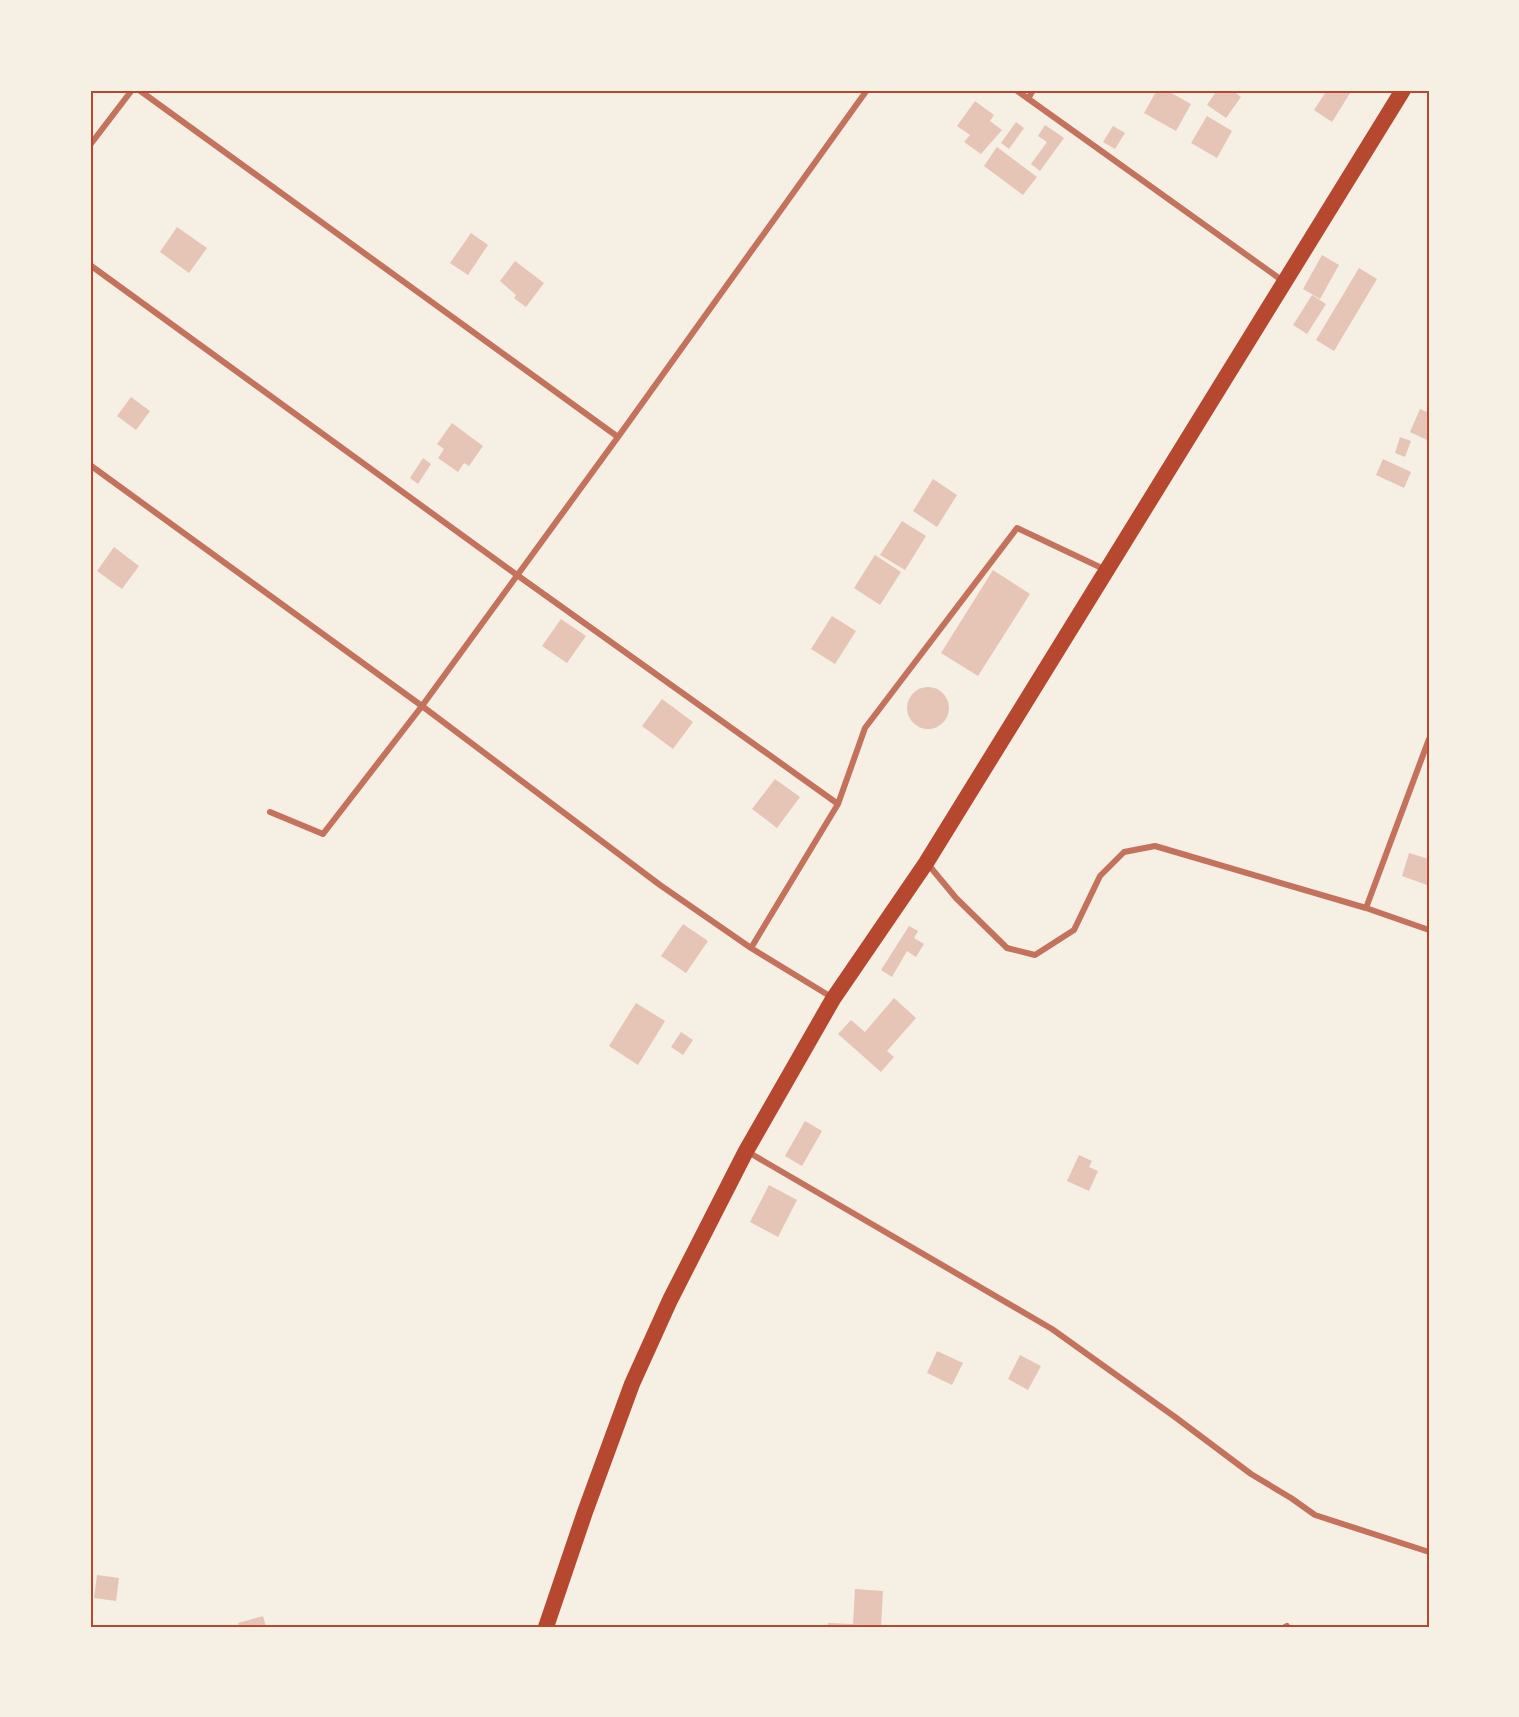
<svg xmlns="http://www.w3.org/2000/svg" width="1519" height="1717" viewBox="0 0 1519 1717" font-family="'Playfair Display',serif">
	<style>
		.building { fill: #e6c5b7 }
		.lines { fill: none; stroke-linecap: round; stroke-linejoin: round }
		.minor { stroke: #c5725c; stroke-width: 6 }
		.trunk { stroke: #b5482f; stroke-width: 16 }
		.neatline { fill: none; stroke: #b5482f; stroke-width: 2 }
	</style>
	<rect width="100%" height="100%" fill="#f6efe4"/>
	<path class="building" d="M1157,90H1166L1191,104L1176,131L1144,113Z
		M1217,90H1232L1241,97L1226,118L1207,105Z
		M1327,90H1352L1332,122L1314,110Z
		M975,101L994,115L990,121L1002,130L981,154L964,142L970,135L957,126Z
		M1207,116L1232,131L1217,158L1191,143Z
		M1016,122L1024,128L1009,149L1001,143Z
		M1045,125L1064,138L1040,171L1031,164L1047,142L1038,136Z
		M1113,126L1125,133L1115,149L1103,142Z
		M997,147L1037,177L1023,195L984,166Z
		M177,227L207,248L189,273L160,252Z
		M471,233L488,245L468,275L450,263Z
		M1322,255L1339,265L1320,299L1303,289Z
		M515,261L544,283L526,307L514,298L516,295L500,281Z
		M1359,268L1377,279L1334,351L1316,340Z
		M1312,295L1326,304L1307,334L1293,325Z
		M131,397L150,411L136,430L117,416Z
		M1420,409L1429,413V441L1410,432Z
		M452,423L483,446L469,466L464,463L458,472L438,458L444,449L437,444Z
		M1400,437L1411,441L1405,457L1395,453Z
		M423,458L431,464L418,484L410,478Z
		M1383,459L1411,472L1404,488L1376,475Z
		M933,479L957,495L937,527L913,511Z
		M902,521L926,536L905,570L880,555Z
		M114,547L139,566L122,589L97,571Z
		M875,555L901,572L880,605L854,588Z
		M993,570L1030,594L978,676L941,653Z
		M832,616L856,631L835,664L811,649Z
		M561,619L586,636L567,663L542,646Z
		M907 708a21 21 0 1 1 42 0a21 21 0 1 1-42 0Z
		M662,699L693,722L673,749L642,726Z
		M775,779L800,797L777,828L752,809Z
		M1409,853L1429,859L1427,885L1402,876Z
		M683,924L708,941L686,973L661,956Z
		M909,926L918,931L914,938L924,944L916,957L907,951L892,977L881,970Z
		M894,998L916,1018L887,1051L894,1057L881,1072L838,1034L851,1020L865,1032Z
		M636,1003L665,1021L638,1065L609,1046Z
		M681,1032L693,1040L683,1055L671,1047Z
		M805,1121L822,1131L802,1166L785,1156Z
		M1079,1155L1092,1161L1089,1167L1098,1171L1089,1191L1067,1181Z
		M769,1185L797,1200L778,1237L750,1222Z
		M937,1351L963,1363L952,1385L927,1373Z
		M1020,1355L1041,1366L1028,1390L1008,1379Z
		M97,1575L119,1578L116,1601L94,1598Z
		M855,1589L883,1591L881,1627H827L828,1623L853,1624Z
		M263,1616L266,1627H239L238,1623Z"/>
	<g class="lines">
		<path class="minor" d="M139,90L618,437L422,706L323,834L270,812
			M1016,90L1283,281
			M1028,99L1033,90
			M90,145L132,90
			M90,265L517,575L838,804
			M618,437L867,90
			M90,465L422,706L660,885L751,948L833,998
			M927,863L956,898L1007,948L1035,955L1074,930L1100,876L1124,852L1155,846L1366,908L1429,739
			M1366,908L1429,930
			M751,948L838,804L865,728L1017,528L1106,570
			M748,1152L1052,1329L1175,1417L1251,1474L1291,1498L1315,1515L1429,1552
			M1285,1627L1287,1626"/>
		<path class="trunk" d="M546,1627L585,1512L632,1384L670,1300L746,1151L833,999L926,863L1403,90"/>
	</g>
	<rect width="1519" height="1717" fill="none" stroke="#f6efe4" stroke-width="183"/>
	<rect x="92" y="92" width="1336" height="1534" class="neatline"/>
</svg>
